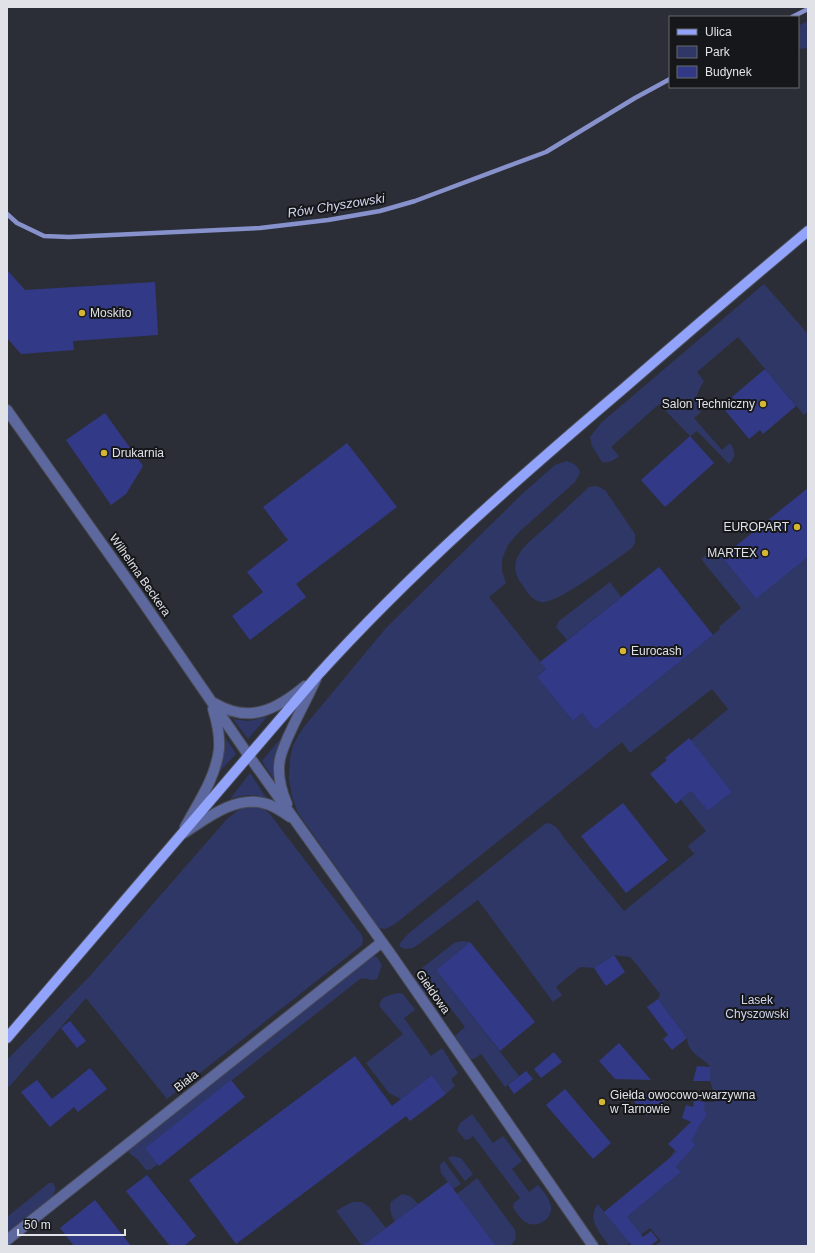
<svg xmlns="http://www.w3.org/2000/svg" width="815" height="1253" viewBox="0 0 815 1253" font-family="Helvetica,sans-serif">
	<style>
		.green { fill: #2f3766 }
		.lines { fill: none; stroke-linecap: round; stroke-linejoin: round }
		.stream { stroke: #8792cd; stroke-width: 4.5 }
		.building { fill: #323a87 }
		.minor-casing { stroke: #494b53; stroke-width: 12 }
		.major-casing { stroke: #494b53; stroke-width: 12 }
		.minor { stroke: #5d699e; stroke-width: 10 }
		.major { stroke: #91a3fa; stroke-width: 10 }
		.poi-dot { fill: #d5b534; stroke: #16171a; stroke-width: 1.5 }
		.labels { text-anchor: middle; stroke-width: 4; stroke-linejoin: round; paint-order: stroke }
		.poi-label { font-size: 12px; fill: #e1e2e8; stroke: #16171a; text-anchor: start }
		.street-label { font-size: 12px; fill: #e1e2e8; stroke: #16171a }
		.park-label { font-size: 12px; fill: #d1d6ed; stroke: #16171a }
		.water-label { font-size: 13px; font-style: italic; fill: #d2d7ee; stroke: #16171a }
	</style>
	<rect width="100%" height="100%" fill="#2c2e37"/>
	<path class="green" d="M808,21V48L798,49V26Z
		M764,284L808,334V411L804,415L738,337L697,372L704,381C697,393 693,399 701,412L694,418L722,450L730,443C736,452 736,456 729,464L697,431L690,436L659,404L611,447L619,456C613,461 610,463 602,462L592,446L590,437L601,423Z
		M567,461L574,464L579,469L580,473L575,482L518,533L508,545L502,559V571L506,583L489,597L546,669L537,677L573,721L582,713L595,730L713,635L720,629L719,627L741,608L701,559L713,550L722,557L756,599L808,557V1246H654L661,1241L650,1228L626,1246H609C600,1232 586,1220 598,1204L604,1212L627,1217L681,1172L670,1158L675,1150L683,1158L696,1145L690,1139L705,1102H714V1093L710,1081L709,1065C700,1056 688,1053 687,1038L658,999L660,994L638,966L630,957L614,955L594,968L580,967L556,987L562,995L553,1002L478,900L419,944L413,948L404,949L399,946L401,942L409,933L546,823C556,824 559,830 564,838L624,911L694,854L688,846L706,831L681,800L691,791L708,811L732,792L690,741L728,709L712,689L630,753L622,742L395,924L385,929L379,928L298,813L292,797L289,779L290,758L293,745L303,728L386,628L522,494L555,465Z
		M597,486L605,490L635,534V542L632,548C616,559 557,605 541,602C533,601 527,592 523,586C516,577 513,569 517,558C522,546 535,537 544,529C559,515 574,501 589,487Z
		M610,582L621,597L567,640L556,627L559,621Z
		M267,717L248,739L233,719L248,721Z
		M225,737L236,754L219,772L224,753Z
		M280,739L275,755L273,778L262,761Z
		M250,773L267,799C255,793 242,795 230,799Z
		M252,807L262,808L269,813L361,934L363,939L362,945L167,1099L86,998L9,1087L7,1084V1060L90,976L227,819L240,809Z
		M462,941L470,942L436,970L519,1076L505,1087L481,1054L474,1059H469L455,1036L465,1027L435,988C433,989 430,993 427,993C416,995 420,973 422,968L454,943Z
		M373,956L377,957L382,965L377,979C371,982 366,977 360,979L146,1148L158,1164L150,1170H146L137,1159L129,1153L128,1150Z
		M399,993L403,994L415,1010L404,1018L431,1056L442,1048L458,1073L451,1079L455,1086L446,1094L432,1075L401,1099L389,1093L366,1063L403,1034L380,1007C379,996 390,995 399,993Z
		M472,1114L493,1143L503,1136L522,1161L512,1169L529,1192L538,1185C542,1190 548,1196 550,1203C556,1217 537,1230 525,1222C520,1219 516,1212 513,1207L514,1203L520,1198L473,1136L469,1139L465,1140L457,1130L460,1123Z
		M452,1156L461,1158L473,1174L465,1181L448,1158Z
		M444,1161L461,1184L453,1189L441,1173L440,1165Z
		M477,1178L515,1230L516,1239L510,1246L495,1245L457,1194Z
		M49,1183H53L55,1187V1191L50,1201L7,1235V1217Z
		M402,1194L410,1196L418,1204L395,1222C391,1215 389,1209 391,1202Z
		M352,1202H362L369,1207L386,1228L362,1246L336,1211Z"/>
	<g class="lines">
		<path class="stream" d="M792,17L808,9
			M7,214L17,223L44,236L69,237L260,228L328,220L380,211L415,201L546,152L635,98L670,79"/>
	</g>
	<path class="building" d="M7,270L25,290L155,282L158,335L73,341L74,350L21,354L7,338Z
		M765,369L796,406L763,434L760,430L749,439L724,409L735,400L732,397Z
		M105,413L143,466L126,494L111,505L66,440Z
		M690,436L714,463L665,507L641,480Z
		M347,443L397,507L296,584L306,597L250,640L232,616L263,592L247,572L288,540L263,507Z
		M808,488V557L756,599L722,557Z
		M659,567L713,635L595,730L582,713L573,721L537,677L546,669L540,662Z
		M689,738L732,792L708,811L691,791L676,804L650,774L667,760L665,758Z
		M623,803L668,860L626,893L581,836Z
		M470,942L535,1022L500,1051L436,970Z
		M614,955L625,972L606,986L594,968Z
		M658,999L687,1038L672,1050L663,1039L668,1035L647,1007Z
		M70,1021L86,1041L77,1048L61,1028Z
		M619,1043L651,1080L615,1079L599,1061Z
		M554,1052L562,1062L541,1078L534,1069Z
		M355,1056L392,1106L432,1075L446,1094L410,1121L406,1116L236,1244L189,1180Z
		M697,1066L710,1067V1081H693Z
		M90,1068L107,1089L78,1112L74,1107L50,1127L21,1092L37,1080L52,1099Z
		M526,1071L533,1079L514,1094L508,1085Z
		M231,1080L245,1097L159,1166L145,1148Z
		M565,1089L611,1143L593,1159L546,1105Z
		M624,1090L657,1095L668,1098L647,1116Z
		M694,1100L705,1102L704,1111L707,1114L698,1128L692,1140H691L696,1145L676,1166L681,1172L627,1217L643,1237L651,1231L658,1240L650,1246H629L631,1245L630,1243L604,1212L677,1152L668,1144L691,1122L682,1118L686,1105L693,1107Z
		M147,1175L196,1236L184,1246H170L126,1191Z
		M448,1182L496,1246H362L386,1228Z
		M95,1200L131,1246H74L60,1228Z"/>
	<g class="lines">
		<g class="minor-casing">
			<path id="minor" d="M7,410L136,592L249,756L392,956L593,1246
				M214,703C249,724 276,710 305,686
				M287,804C281,790 277,774 280,759C281,754 283,749 285,744C294,722 306,701 316,679
				M185,827C198,803 216,777 219,749C220,736 217,722 213,709
				M184,833C206,819 234,796 263,803C273,805 282,811 290,817
				M7,1240L382,942"/>
		</g>
		<g class="major-casing">
			<path id="major" d="M7,1038L317,676C411,572 516,480 623,389C684,336 746,283 808,231"/>
		</g>
		<use href="#minor" class="minor"/>
		<use href="#major" class="major"/>
	</g>
	<g class="poi-dot">
		<circle cx="82" cy="313" r="4"/>
		<circle cx="763" cy="404" r="4"/>
		<circle cx="104" cy="453" r="4"/>
		<circle cx="797" cy="527" r="4"/>
		<circle cx="765" cy="553" r="4"/>
		<circle cx="623" cy="651" r="4"/>
		<circle cx="602" cy="1102" r="4"/>
	</g>
	<g class="labels">
		<g class="poi-label">
			<text x="90" y="317">Moskito</text>
			<text x="755" y="408" text-anchor="end">Salon Techniczny</text>
			<text x="112" y="457">Drukarnia</text>
			<text x="789" y="531" text-anchor="end">EUROPART</text>
			<text x="757" y="557" text-anchor="end">MARTEX</text>
			<text x="631" y="655">Eurocash</text>
			<text x="610" y="1099">Giełda owocowo-warzywna<tspan x="610" dy="14">w Tarnowie</tspan></text>
		</g>
		<g class="street-label">
			<text transform="translate(140 575) rotate(55)" y="4">Wilhelma Beckera</text>
			<text transform="translate(433 992) rotate(55)" y="4">Giełdowa</text>
			<text transform="translate(186 1081) rotate(-38)" y="4">Biała</text>
		</g>
		<g class="park-label">
			<text x="757" y="1004">Lasek<tspan x="757" dy="14">Chyszowski</tspan></text>
		</g>
		<g class="water-label">
			<text transform="translate(336 205) rotate(-9)" y="5">Rów Chyszowski</text>
		</g>
	</g>
	<rect width="815" height="1253" fill="none" stroke="#e1e2e8" stroke-width="16"/>
	<rect x="669" y="16" width="130" height="72" fill="#16171a" stroke="#67686c"/>
	<rect x="677" y="29" width="20" height="6" fill="#91a3fa" stroke="#67686c"/>
	<text x="705" y="36" font-size="12" fill="#e1e2e8">Ulica</text>
	<rect x="677" y="46" width="20" height="12" fill="#2f3766" stroke="#67686c"/>
	<text x="705" y="56" font-size="12" fill="#e1e2e8">Park</text>
	<rect x="677" y="66" width="20" height="12" fill="#323a87" stroke="#67686c"/>
	<text x="705" y="76" font-size="12" fill="#e1e2e8">Budynek</text>
	<path d="M18 1229v6h107v-6" fill="none" stroke="#e1e2e8" stroke-width="2"/>
	<text x="24" y="1229" font-size="12" fill="#e1e2e8" stroke="#16171a" stroke-width="3" paint-order="stroke">50 m</text>
</svg>
